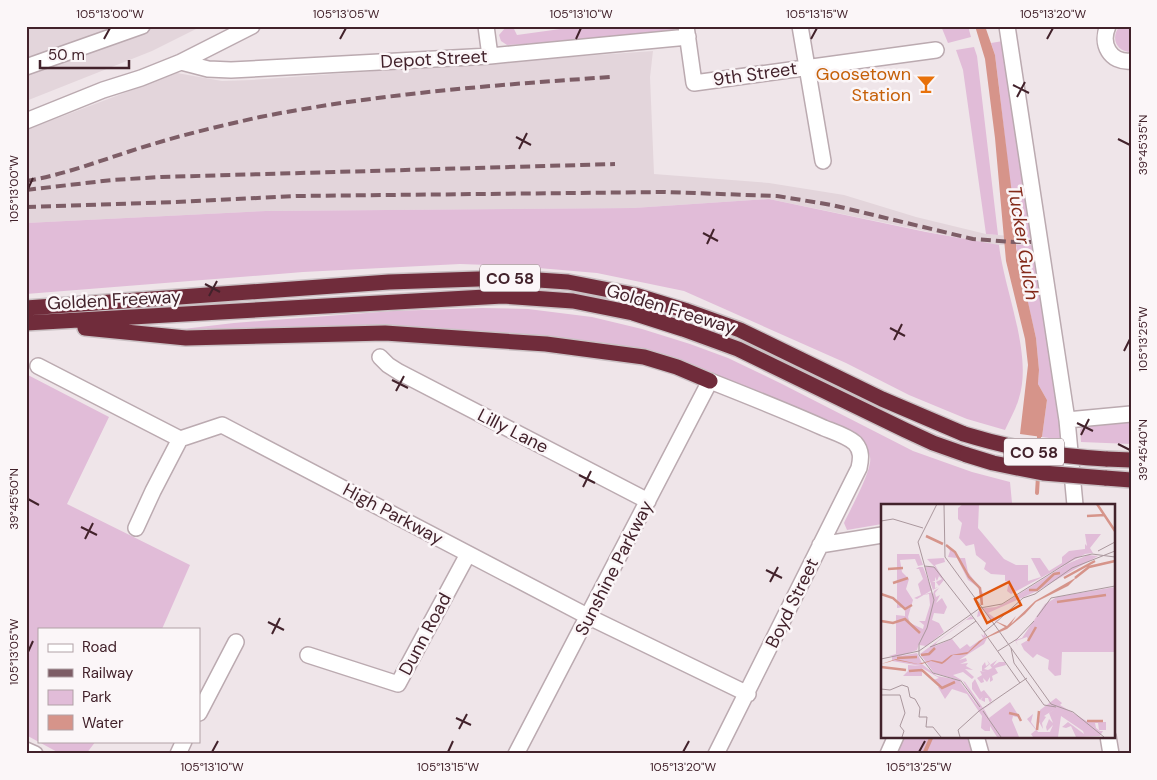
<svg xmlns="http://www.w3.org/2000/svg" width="1157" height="780" viewBox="0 0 1157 780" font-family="'DM Sans',sans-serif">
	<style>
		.built { fill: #e3d5db }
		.green { fill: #e1bcd8 }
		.water { fill: #d6948a }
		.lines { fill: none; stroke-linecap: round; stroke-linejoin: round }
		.stream { stroke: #d6948a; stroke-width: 4 }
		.minor-casing { stroke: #bbaab0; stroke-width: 18 }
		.highway-casing { stroke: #cac1c4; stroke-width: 18 }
		.minor { stroke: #fff; stroke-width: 15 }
		.highway { stroke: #702c3b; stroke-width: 15 }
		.rail { stroke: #7d5d66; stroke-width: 4; stroke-dasharray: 10 5; stroke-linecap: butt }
		.highway-bridge-casing { stroke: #cac1c4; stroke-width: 18; stroke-linecap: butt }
		.highway-bridge { stroke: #702c3b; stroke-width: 15 }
		.ticks { fill: none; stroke: #42222b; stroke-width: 2 }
		.labels { text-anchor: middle; stroke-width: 5; stroke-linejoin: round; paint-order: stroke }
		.shield { fill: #fbf6f8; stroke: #7a6268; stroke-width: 1 }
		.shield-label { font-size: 16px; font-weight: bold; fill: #42222b }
		.street-label { font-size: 18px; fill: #42222b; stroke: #fbf6f8 }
		.food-label { font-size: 18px; fill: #c56008; stroke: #fbf6f8; text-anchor: end }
		.water-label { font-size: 19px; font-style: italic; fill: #832818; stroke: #fbf6f8 }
		.inset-river { fill: none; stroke: #d6948a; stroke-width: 2.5 }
		.inset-road { fill: none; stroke: #aa979d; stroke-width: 1 }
		.view { fill: #e0560e; fill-opacity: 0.15; stroke: #e0560e; stroke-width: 2.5 }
		.inset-edge { fill: none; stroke: #42222b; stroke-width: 2.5 }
		.neatline { fill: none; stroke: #42222b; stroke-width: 2 }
		.ticks-label { font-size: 12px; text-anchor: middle; fill: #42222b }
	</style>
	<rect width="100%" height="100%" fill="#efe5e9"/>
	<path class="built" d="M26,26H202L152,51L26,101Z
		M653,51L650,77L654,174L769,183L844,195L916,217L986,234L1031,238V245H993L769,199L633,208L266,211L26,223V130L177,73L222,81L252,80Z"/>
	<path class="green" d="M582,26H678L673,31L639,37L507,45L501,41L499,35L506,27L514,29L517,35Z
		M941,26H968L971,37L948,43Z
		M1120,26H1131V52C1116,52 1110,37 1120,26Z
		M1003,41L1030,222L1031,238L1016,237L999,87L995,55L991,43Z
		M974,47L977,56L998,235L986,234L963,70L956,50Z
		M769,199L926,232L999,245C1004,290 1033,354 1019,398C1016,409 1010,419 1005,430L967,419L909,395L846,363L684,291L597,273L515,266L460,264L303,272L26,294V223L266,211L633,208Z
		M1016,245H1031L1034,250L1063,440L1042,437L1047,400L1038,384L1039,370L1036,338L1019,264Z
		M482,308L528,309L592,317L642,329L690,344L728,358L782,384L913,451L972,472L1010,482L1012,503L1000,505H882V524L847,530L844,523C850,510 873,469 870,457C868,449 864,443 858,437L659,356L628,347L626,352L183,329L234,323L393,311Z
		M26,374L109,417L67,504L190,565L162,629H39V741H96L86,754H61L26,735Z
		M1131,419V444L1081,442L1080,430L1084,425Z
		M903,736H969L972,754H895Z"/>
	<path class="water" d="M975,26H985L995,55L1016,227V248L1036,338L1039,370L1038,384L1047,400L1042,437L1020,434L1028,365L1025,339L1006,261L995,138L985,59Z"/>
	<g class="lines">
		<path class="stream" d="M1039,449V433
			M1037,493L1038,476
			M924,754L932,736"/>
		<g class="minor-casing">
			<path id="minor" d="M486,26L490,56
				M686,26L694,83L936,50
				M800,26L823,161
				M1007,26L1067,420L1075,505
				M1108,26C1100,44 1110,63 1131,61
				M181,62L208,69L231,70L490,56L688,37
				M26,67L142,26
				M26,121L103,90L141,78L181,62L252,26
				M380,357L388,365L399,372L648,501
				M38,366L180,439L222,425L589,617L748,694
				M1067,420L1131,414
				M136,528L153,491L180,439
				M820,545L882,535
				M308,655L398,684L468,554
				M199,713L236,642
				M976,736L981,754
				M1108,736L1111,754
				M26,750L35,754
				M178,754L184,741
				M516,754L710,381C748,396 786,411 824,428C834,432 847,436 855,443C862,451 861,459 859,468L716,754
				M888,754L896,736"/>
		</g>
		<g class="highway-casing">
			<path id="highway" d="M26,308L389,282L508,278L568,282L635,295L687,311L740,330L882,399L964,434
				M26,323L503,296L573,301L633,313L683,329L738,349L905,430L933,443L967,455
				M85,328L186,338L385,333L546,344L644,357L677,367L710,381
				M1106,459L1131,460
				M1105,478L1131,480"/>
		</g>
		<use href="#minor" class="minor"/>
		<use href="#highway" class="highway"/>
		<path class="rail" d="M26,181C69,174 109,157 150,145C185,134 224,125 260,117C376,94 493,85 611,77
			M26,190L112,180L161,177L615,164
			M26,207L176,202L297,196L664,192L777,196L832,205L973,239L1013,242H1031"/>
		<g class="highway-bridge-casing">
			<path id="highway-bridge" d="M964,434C1013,449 1054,456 1106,459
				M967,455L993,463L1043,473L1105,478"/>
		</g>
		<use href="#highway-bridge" class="highway-bridge"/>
	</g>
	<path class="ticks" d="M104,39L110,28M340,39L346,28M576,39L581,28M811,39L817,28M1047,39L1053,28M1013,85L1029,93M1017,97L1025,82M516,137L531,145M1118,139L1130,145M519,149L527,133M28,189L33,178M703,233L718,241M707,244L714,229M205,284L220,292M209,296L217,281M890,328L905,336M894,340L902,324M1124,351L1130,339M392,380L408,388M396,391L404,376M1077,423L1093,431M1081,435L1089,419M1118,444L1130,450M579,475L595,483M583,487L591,471M28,499L39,505M81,527L97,535M85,539L93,523M766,570L782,578M770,582L778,567M268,622L284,630M272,634L280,618M28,652L33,641M456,718L471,725M459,729L467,714M212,752L218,741M448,752L453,741M683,752L689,741M919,752L925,741"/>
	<defs>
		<g id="bar-bare" transform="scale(1.5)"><path d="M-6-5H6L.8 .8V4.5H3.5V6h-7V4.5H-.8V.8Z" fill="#e8710a" stroke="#fbf6f8" stroke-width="2.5" paint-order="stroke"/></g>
	</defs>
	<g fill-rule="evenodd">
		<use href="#bar-bare" x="926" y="84"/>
	</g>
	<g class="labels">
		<g class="shield">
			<rect x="480" y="264.5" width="60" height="27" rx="4"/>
			<rect x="1004" y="438.5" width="60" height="27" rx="4"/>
		</g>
		<g class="shield-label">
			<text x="510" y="284">CO 58</text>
			<text x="1034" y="458">CO 58</text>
		</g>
		<g class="street-label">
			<text transform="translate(434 59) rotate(-3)" y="6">Depot Street</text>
			<text transform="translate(755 74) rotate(-8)" y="6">9th Street</text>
			<text transform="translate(114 300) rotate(-3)" y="6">Golden Freeway</text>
			<text transform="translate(671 309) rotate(17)" y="6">Golden Freeway</text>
			<text transform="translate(513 431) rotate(27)" y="6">Lilly Lane</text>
			<text transform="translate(393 514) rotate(28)" y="6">High Parkway</text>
			<text transform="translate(614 568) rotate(-63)" y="6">Sunshine Parkway</text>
			<text transform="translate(792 603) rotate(-64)" y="6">Boyd Street</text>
			<text transform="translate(425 634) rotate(-62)" y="6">Dunn Road</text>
		</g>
		<g class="food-label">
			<text x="911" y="80">Goosetown<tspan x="911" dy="21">Station</tspan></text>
		</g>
		<g class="water-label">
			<text transform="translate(1024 243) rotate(81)" y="7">Tucker Gulch</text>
		</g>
	</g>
	<g transform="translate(881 504)">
		<rect width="234" height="234" fill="#efe5e9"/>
		<path d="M82,0H98L97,24L123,55L135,61H147V77L160,73L150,54H159L168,67L181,59V53L188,47L204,45V40L206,42L204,30H220L209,44L212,49L204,50L130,90L126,87L128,77H124V71L110,70L103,65L105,59L95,51L93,40L85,42L78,34L81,19L77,15V4ZM64,40L79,54H84L87,68L102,89V101L97,83L87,76L76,54L67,53L69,47ZM16,50H38L42,61L37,62L34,55L19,56L21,68L28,75L25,85L32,96L27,113L29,119L42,125L43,121L38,117H44L49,101L48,90L42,91L51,88L52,96L36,146L19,152L36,149L41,159L37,160H41L56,172L78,176L98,204L82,177L53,169L39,150L90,112L93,115L85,116L56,138L54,142L71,135L79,145L86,140L89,143L102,134L100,130L103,132V129L106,134L103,140L78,156L85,154L86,157L79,160L87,159L85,162L92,166L84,165L93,173L91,175L82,168L72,171L84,178L102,204L115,197L99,207L103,205L108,214L129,198L139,214L132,212L131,216L138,233H116L109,222V227H104L100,224L101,212L86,190L71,185L64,195L57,183L60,182L52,176L58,174L41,164V172H22L27,167V161L40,162L11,157V152H8L15,150V111L24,112V103L16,104ZM207,51L217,52L156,87L107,109L118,117L110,116L112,120L102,104L99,112L96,113L97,108L93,113L99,105L104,104L115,103L122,100L186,60ZM63,54L64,58L54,61L63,76L58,82L55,78L61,75L58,72L56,77L54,73V77L51,78H54V84L57,83L52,86L44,63H54L46,55ZM38,63H42L51,86L36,95L33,94L40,91L37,80L42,75L38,65H35ZM234,83V148H181L180,171L174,172L167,165L168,156L156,150L152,154L143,146L140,140L147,136L146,133L135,137L137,142L134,136L141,134L164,100L176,93ZM58,84L54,89L55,93L59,91L55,99L61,94L66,103L63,110L53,109L51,116L58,119L63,128L45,142L38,141L53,87ZM106,156L109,160L103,165L107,166L111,164L109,161L116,156L112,162L118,158H124L125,161L114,164L117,169L111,172L112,176L109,178V173L106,178L102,174L103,178L100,179L96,174L101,171L99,167L105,168L101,167V162L104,158L105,162L108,160ZM94,175L100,188L103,186L111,196L109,199L107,194H104V198L100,196L102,193L99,196L91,185V179ZM175,194L181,199L179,201L207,218H225V226H218L217,219H214L215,224L219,227H222L219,232L195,233L190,222L185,224L181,223L187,218L203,230L202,227L180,212L177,233H152L150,230L155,226L146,215L152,210L150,218L157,228H169L172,221L166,227L165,223L168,215L172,219L168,209L174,205L163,212L165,213L161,219L162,225L158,218L159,206Z" fill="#e1bcd8"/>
		<path d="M196,73L187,82L155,98L144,110L126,125L103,135L86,150L79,151H72L64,158L61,160L50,157L41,160H36L14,156L8,158L0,160L15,155L37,160L51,156L61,158L70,151L87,148L98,137L124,123L112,116L126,122L135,112L130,120L154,97Z" fill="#d6948a"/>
		<path class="inset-river" d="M216,0L234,27M206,12L224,11M45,32L62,40M65,41L74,48L88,73L99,84L101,101M7,65L22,64M183,74L214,57M194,74L208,63L234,57M12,79L27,74M148,86H156L173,70L179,69M0,90L12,94L24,105L31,101M176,98L225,91M0,117L12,119L24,115L39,129M147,137L155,123M40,151L48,150L54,144M16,154L36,153M0,163L25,166M28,167L41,166L61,184L74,178M128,209L137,211L140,217M206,217H222M156,226L158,207"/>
		<path class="inset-road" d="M56,0L37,38L53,96L46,124L38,140V151L52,169L80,177L99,203M63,0L64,53L113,120L142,94L154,90L191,64L234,47M0,17L12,15L42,24M217,47L234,38M43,62L53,63L89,109M89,109L103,128L113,120L170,200L192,208L223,233M156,113L170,94L234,82M103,128L139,179M49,143L70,135L95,117M130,144L133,159L163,201L175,203M38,147L99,104L121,100L194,54L211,50L234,53M117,147L136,135L153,117M0,155L38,147M0,185L9,186L21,181L27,183L29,193L34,195L39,204L38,213H46L45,223H52L60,233M0,191H19L24,209L19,222L23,227L21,233M98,207L146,174M102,207L120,233M79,233L77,226L98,207"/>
		<path class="view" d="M128,78L140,101L106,119L94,95Z"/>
		<rect width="234" height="234" class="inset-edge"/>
	</g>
	<rect width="1157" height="780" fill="none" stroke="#fbf6f8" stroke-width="55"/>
	<rect x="38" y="628" width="162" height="115" fill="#fbf6f8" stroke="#b1a1a6"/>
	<rect x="48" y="644" width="25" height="8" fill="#ffffff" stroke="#b1a1a6"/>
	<text x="82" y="652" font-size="15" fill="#42222b">Road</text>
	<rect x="48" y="669" width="25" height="8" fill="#7d5d66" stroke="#b1a1a6"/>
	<text x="82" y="678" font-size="15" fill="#42222b">Railway</text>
	<rect x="48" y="690" width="25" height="15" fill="#e1bcd8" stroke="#b1a1a6"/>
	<text x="82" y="702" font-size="15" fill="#42222b">Park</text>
	<rect x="48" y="715" width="25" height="15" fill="#d6948a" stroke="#b1a1a6"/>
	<text x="82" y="728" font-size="15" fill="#42222b">Water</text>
	<path d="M40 60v8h89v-8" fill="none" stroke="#42222b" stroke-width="2.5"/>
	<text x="48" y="60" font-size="15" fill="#42222b" stroke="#fbf6f8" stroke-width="4" paint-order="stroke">50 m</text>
	<rect x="28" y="28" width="1102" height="724" class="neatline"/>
	<g class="ticks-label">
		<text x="110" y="18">105°13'00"W</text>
		<text x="346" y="18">105°13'05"W</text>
		<text x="581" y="18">105°13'10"W</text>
		<text x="817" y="18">105°13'15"W</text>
		<text x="1053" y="18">105°13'20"W</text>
		<text transform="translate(1143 145) rotate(-90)" y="4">39°45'35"N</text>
		<text transform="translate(14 189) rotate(-90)" y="4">105°13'00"W</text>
		<text transform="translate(1143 339) rotate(-90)" y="4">105°13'25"W</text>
		<text transform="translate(1143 450) rotate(-90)" y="4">39°45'40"N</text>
		<text transform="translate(14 499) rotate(-90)" y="4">39°45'50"N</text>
		<text transform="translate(14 652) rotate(-90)" y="4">105°13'05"W</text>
		<text x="212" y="771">105°13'10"W</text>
		<text x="448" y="771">105°13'15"W</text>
		<text x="683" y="771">105°13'20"W</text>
		<text x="919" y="771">105°13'25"W</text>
	</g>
</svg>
